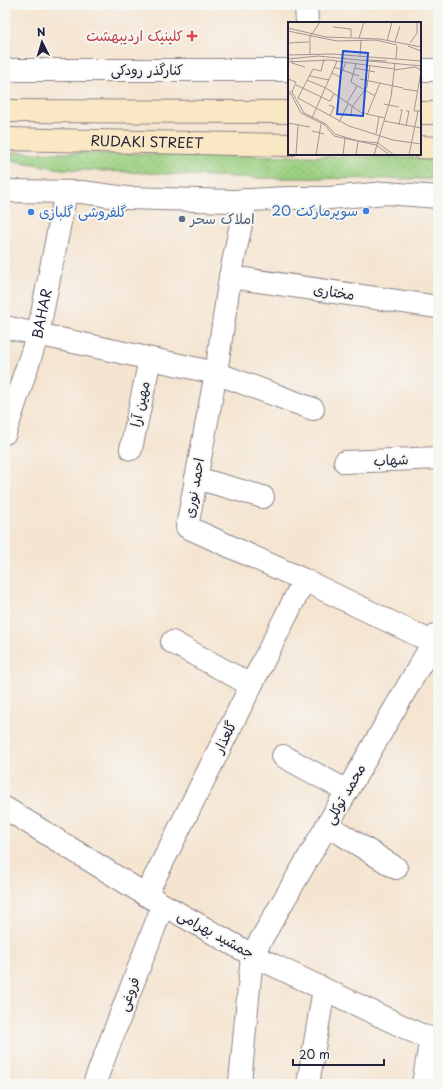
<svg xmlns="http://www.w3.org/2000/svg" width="443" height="1089" viewBox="0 0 443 1089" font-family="'Playpen Sans','Playpen Sans Arabic',sans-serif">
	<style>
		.grass { fill: url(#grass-dots); stroke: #5f795e }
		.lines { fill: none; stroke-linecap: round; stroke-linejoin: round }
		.minor-casing { stroke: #8c8386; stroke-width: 24 }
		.secondary-casing { stroke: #8c8386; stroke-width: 24 }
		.minor { stroke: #fff; stroke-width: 22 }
		.secondary { stroke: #fae7c3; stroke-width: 22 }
		.health-dot { fill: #e0444e; stroke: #f6f6f2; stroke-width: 1.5 }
		.shop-dot { fill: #3f7fe0; stroke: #f6f6f2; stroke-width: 1.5 }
		.service-dot { fill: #5c6f8a; stroke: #f6f6f2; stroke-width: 1.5 }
		.labels { text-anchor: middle; stroke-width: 4; stroke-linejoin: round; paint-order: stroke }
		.health-label { font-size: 14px; fill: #be3a42; stroke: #f6f6f2; text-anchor: end }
		.street-label { font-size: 14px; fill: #22223b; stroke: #f6f6f2 }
		.shop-label { font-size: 14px; fill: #366cbe; stroke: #f6f6f2; text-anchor: end }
		.service-label { font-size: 14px; fill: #4e5e75; stroke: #f6f6f2; text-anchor: start }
		.inset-road { fill: none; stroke: #a19694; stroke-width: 1 }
		.view { fill: #1d4ed8; fill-opacity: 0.15; stroke: #1d4ed8; stroke-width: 2 }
		.inset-edge { fill: none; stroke: #22223b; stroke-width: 2 }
	</style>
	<defs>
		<pattern id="grass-dots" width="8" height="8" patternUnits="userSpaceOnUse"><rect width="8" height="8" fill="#9cd081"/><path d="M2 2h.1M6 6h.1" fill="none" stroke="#86b270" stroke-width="1.8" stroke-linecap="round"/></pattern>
	</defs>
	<rect width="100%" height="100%" fill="#f6f6f2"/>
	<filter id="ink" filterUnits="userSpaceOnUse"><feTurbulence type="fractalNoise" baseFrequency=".025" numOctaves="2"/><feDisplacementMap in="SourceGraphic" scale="8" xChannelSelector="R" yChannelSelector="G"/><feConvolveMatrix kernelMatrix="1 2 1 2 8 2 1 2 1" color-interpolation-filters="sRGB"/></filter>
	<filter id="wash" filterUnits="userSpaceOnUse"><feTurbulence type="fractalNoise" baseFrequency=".012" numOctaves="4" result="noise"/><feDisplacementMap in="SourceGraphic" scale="16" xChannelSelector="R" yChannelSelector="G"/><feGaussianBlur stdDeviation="0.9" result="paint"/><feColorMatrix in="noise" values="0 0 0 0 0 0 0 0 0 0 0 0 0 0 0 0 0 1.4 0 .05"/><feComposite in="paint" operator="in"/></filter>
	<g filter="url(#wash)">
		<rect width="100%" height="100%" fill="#f5e4d0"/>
		<path class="grass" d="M5,152L438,158V179L254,178L62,169L5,159Z"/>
	</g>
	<g filter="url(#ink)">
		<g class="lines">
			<g class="minor-casing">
				<g id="minor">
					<path d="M306,5L307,23"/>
					<path d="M5,70H289"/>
					<path d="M420,70H438"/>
					<path d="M5,191L82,192L126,198L233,201L288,198H329L386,193L438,197"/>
					<path d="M246,200L230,277L216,373L187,527L304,580L438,645"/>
					<path d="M230,277L438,307"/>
					<path d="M5,327L216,373L313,409"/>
					<path id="s1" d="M5,433L38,334L66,192"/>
					<path d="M131,449L150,359"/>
					<path d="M345,462L438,458"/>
					<path d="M196,478L263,497"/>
					<path d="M172,642L251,685"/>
					<path d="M283,756L347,791"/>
					<path d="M5,808L146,895L252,955L423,1036L438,1040"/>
					<path d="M327,825L396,868"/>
					<path d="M146,895L304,580"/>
					<path d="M240,1083L252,955L438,634"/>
					<path d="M94,1084L163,905"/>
					<path d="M308,1084L324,989"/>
					<path d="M423,1084L431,1038"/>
				</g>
			</g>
			<g class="secondary-casing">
				<g id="secondary">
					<path d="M5,111L289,112"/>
					<path d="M420,113H438"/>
					<path id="s2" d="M5,139L289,145"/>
					<path d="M420,147L438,148"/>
				</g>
			</g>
			<use href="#minor" class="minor"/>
			<use href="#secondary" class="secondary"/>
		</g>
	</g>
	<path class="health-dot" d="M190 30h4v4h4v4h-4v4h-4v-4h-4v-4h4z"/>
	<g class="shop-dot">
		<circle cx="366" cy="211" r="4"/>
		<circle cx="31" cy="212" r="4"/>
	</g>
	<circle class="service-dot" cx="182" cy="219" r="4"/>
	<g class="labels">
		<g class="health-label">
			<text x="183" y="41">کلینیک اردیبهشت</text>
		</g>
		<g class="street-label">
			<text x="147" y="75">کنارگذر رودکی</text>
			<text dy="5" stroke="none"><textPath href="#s2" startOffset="142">RUDAKI STREET</textPath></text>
			<text transform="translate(334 292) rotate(8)" y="5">مختاری</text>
			<text dy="5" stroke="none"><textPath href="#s1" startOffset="125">BAHAR</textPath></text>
			<text transform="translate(140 404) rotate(-78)" y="5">مهین آرا</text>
			<text transform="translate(391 460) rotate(-3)" y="5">شهاب</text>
			<text transform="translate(194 488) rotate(-80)" y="5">احمد نوری</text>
			<text transform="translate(225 737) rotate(-64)" y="5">گلعذار</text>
			<text transform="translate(345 794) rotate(-60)" y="5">محمد توکلی</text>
			<text transform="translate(216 934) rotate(29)" y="5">جمشید بهرامی</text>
			<text transform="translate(129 994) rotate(-69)" y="5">فروغی</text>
		</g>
		<g class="shop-label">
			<text x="358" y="216">سوپرمارکت 20</text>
			<text x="39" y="217" text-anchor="start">گلفروشی گلبازی</text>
		</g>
		<g class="service-label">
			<text x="190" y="224">املاک سحر</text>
		</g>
	</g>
	<g transform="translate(288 22)">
		<rect width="133" height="133" fill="#f5e4d0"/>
		<path class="inset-road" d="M45,5L63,7V15M0,6L38,15L92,17L133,25M0,9L49,19L88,18L109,23M71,16L76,0M99,19L104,0M107,20L112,4M0,21L21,20M122,21L129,11V0M120,24L133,29M22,32V15L32,0M0,33L44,32L133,39M72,34L73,18M0,37L30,34L133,44M36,37L33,49L25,47L10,76L61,104L105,118L133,122M108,37L109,24M4,38V41L17,45M81,38L99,39M0,40L42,38L106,47M68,41L63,60L87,74M46,45L71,54M67,46L87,50M107,48L127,45L133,48M133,50L126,89H133M44,51L52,55L58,40M22,54L41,58M0,57L8,60L4,70M72,57L115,66M19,58L38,66L74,91L97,96M8,63L42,79L46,72M115,67L129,69M0,70H4L16,91L38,102L47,112L70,119L90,121L106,133M0,72H3L13,91L37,103L46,114L88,123L102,133M59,81L69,64M96,82L111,85M41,83L46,85L42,94M63,93L64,85L79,65L82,43M79,93L92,61M24,96L49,39M96,99L133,106M51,100L60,82M0,101L22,105M111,103L114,88H112M118,104L121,89H118M24,109L36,112M88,112L91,95M8,133L10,103M28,133L33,102M55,133L57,116M68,133L70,120M86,133L103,75L107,42M121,133L130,89"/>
		<path class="view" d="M55,29L80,31L75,94L49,92Z"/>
		<rect width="133" height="133" class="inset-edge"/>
	</g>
	<rect width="443" height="1089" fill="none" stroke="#f6f6f2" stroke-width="20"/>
	<g transform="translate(42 42) rotate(355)" stroke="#f6f6f2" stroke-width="3" paint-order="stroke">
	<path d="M0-3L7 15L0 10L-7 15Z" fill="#22223b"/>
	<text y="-6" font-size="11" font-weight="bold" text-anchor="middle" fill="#22223b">N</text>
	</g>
	<path d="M293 1059v6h91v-6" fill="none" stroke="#22223b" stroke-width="2"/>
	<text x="299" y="1059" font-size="12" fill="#22223b" stroke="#f6f6f2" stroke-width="3" paint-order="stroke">20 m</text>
</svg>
